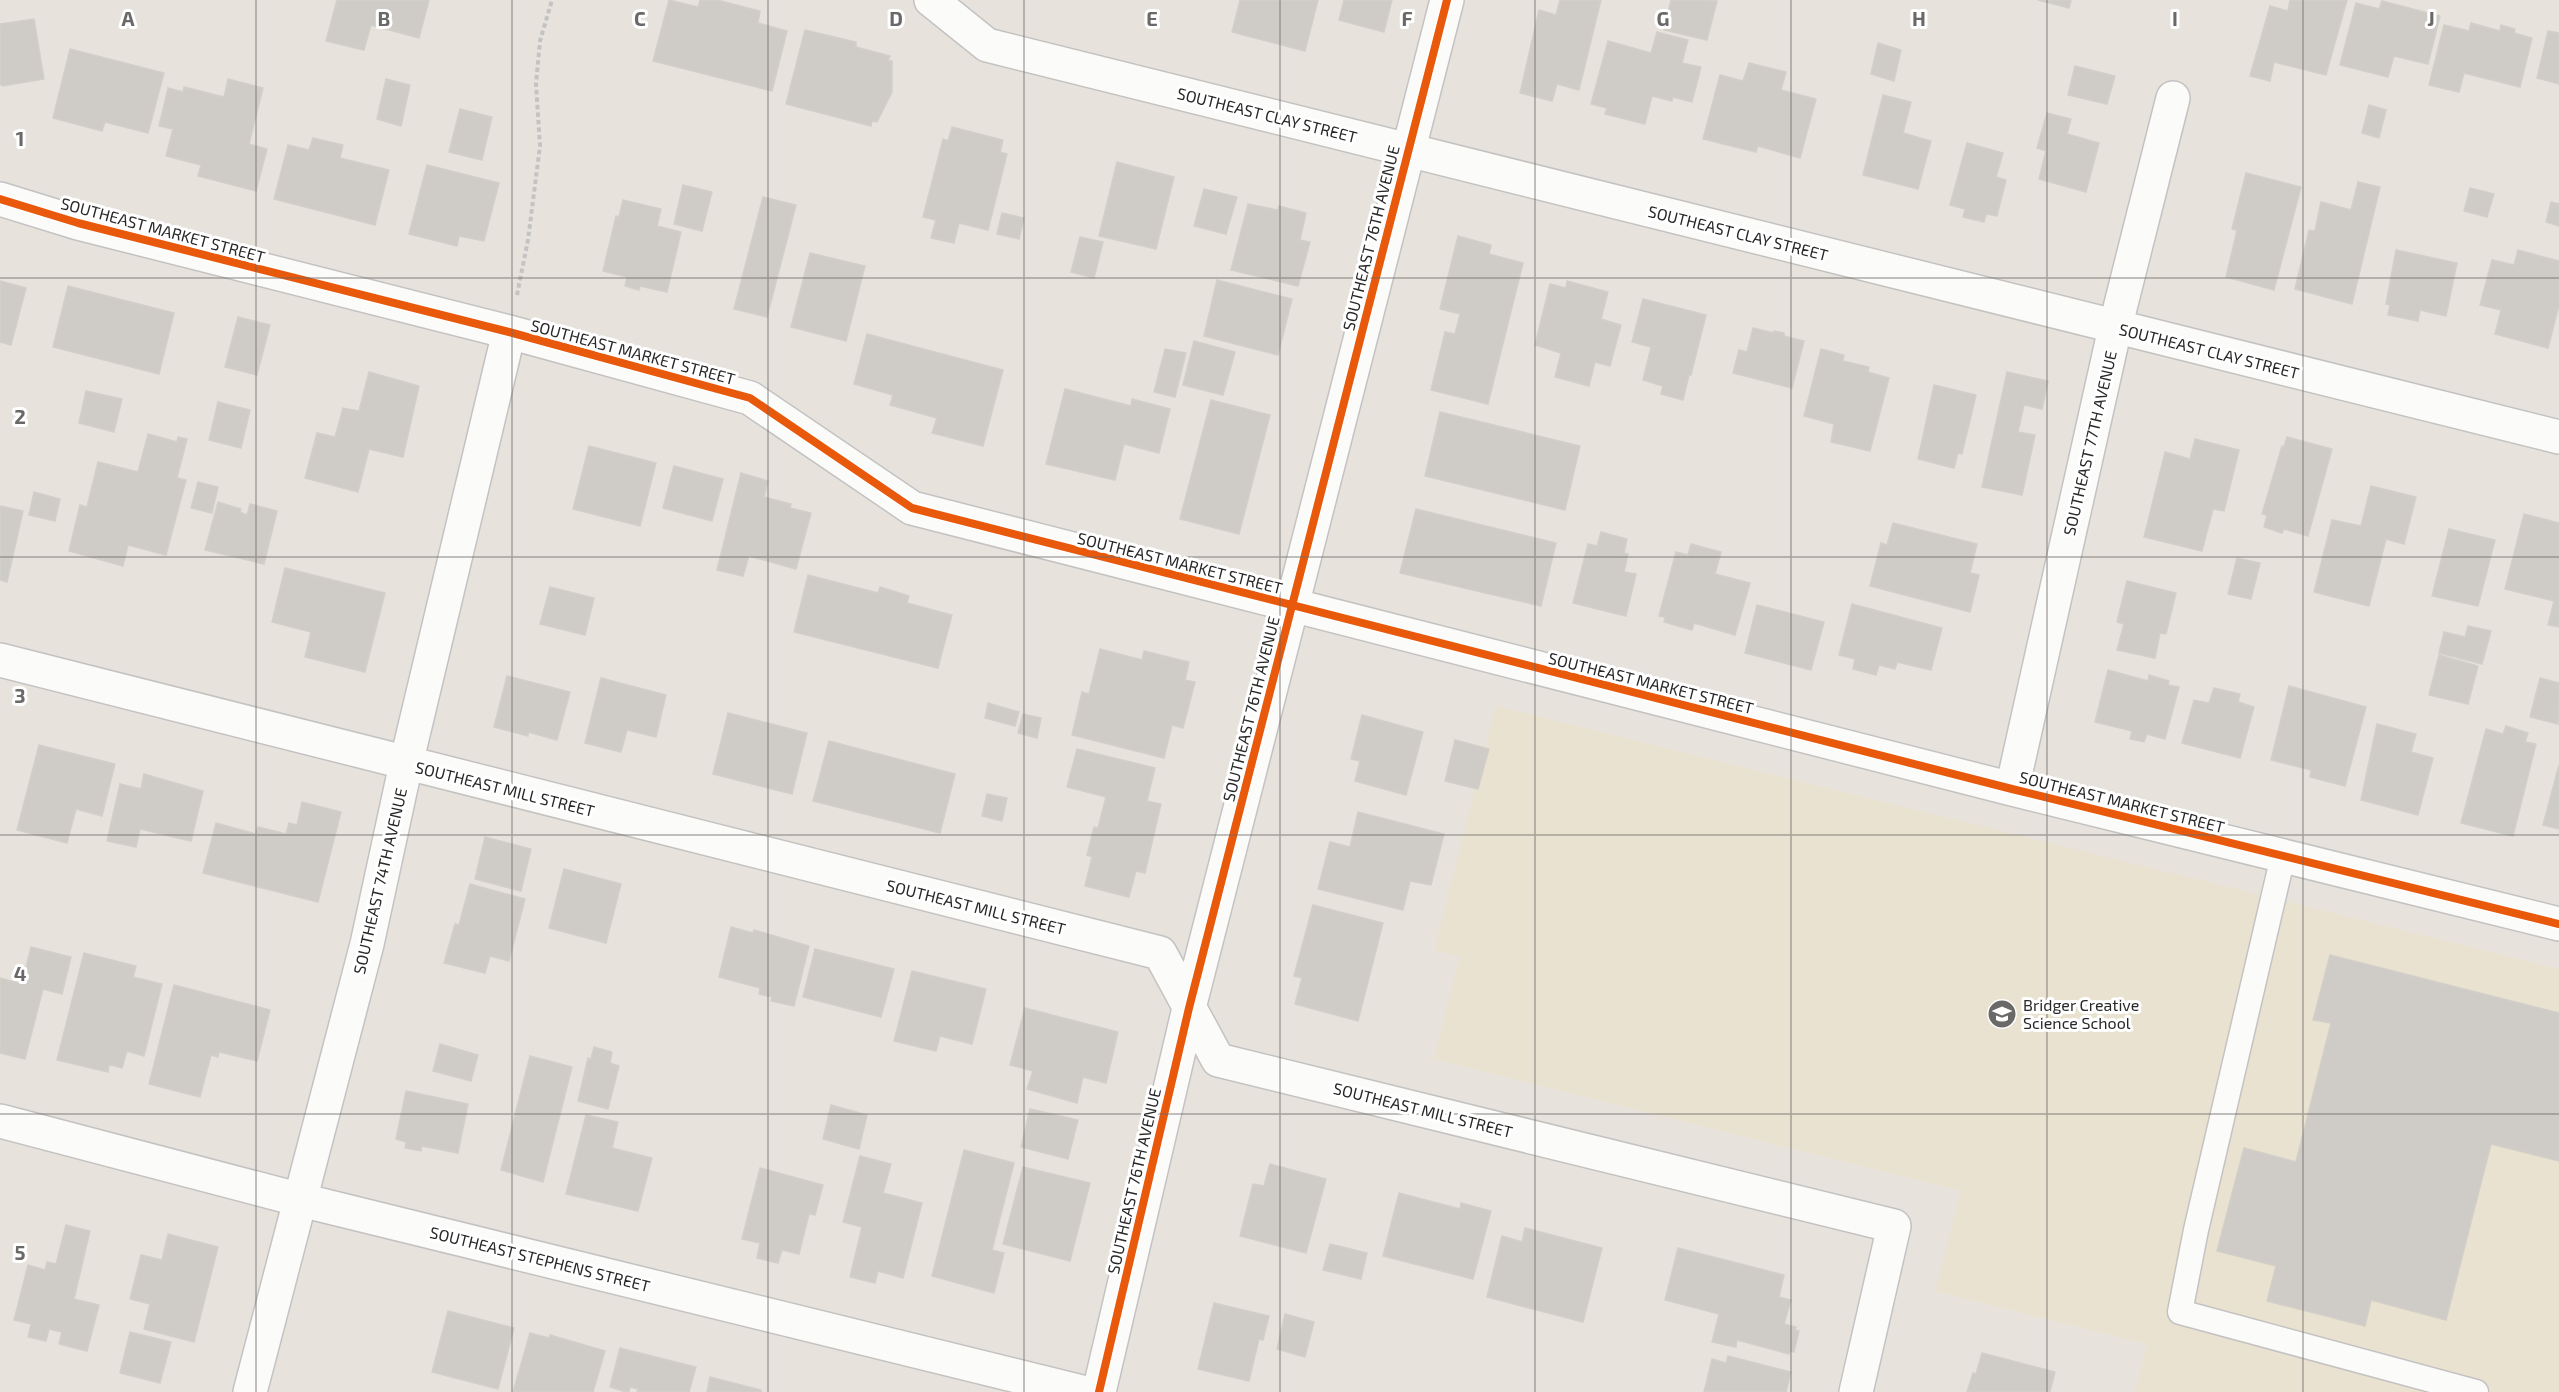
<svg xmlns="http://www.w3.org/2000/svg" width="2559" height="1392" viewBox="0 0 2559 1392" font-family="'Exo 2',sans-serif">
	<style>
		.education { fill: #eae2d0 }
		.building { fill: #cfccc8; stroke: #d2cfc9; stroke-width: 1.5 }
		.lines { fill: none; stroke-linecap: round; stroke-linejoin: round }
		.lane-casing { stroke: #c4c2c2; stroke-width: 27 }
		.street-casing { stroke: #c4c2c2; stroke-width: 36 }
		.path { stroke: #c4c3c3; stroke-width: 4; stroke-dasharray: 4.5 3; stroke-linecap: butt }
		.lane { stroke: #fbfbfa; stroke-width: 24 }
		.street { stroke: #fbfbfa; stroke-width: 33 }
		.cycleway-casing { stroke: #fff; stroke-width: 11 }
		.cycleway { stroke: #e8590c; stroke-width: 8 }
		.grid { fill: none; stroke: #6b6967; stroke-width: 1.5; stroke-opacity: 0.55 }
		.labels { text-anchor: middle; stroke-width: 6; stroke-linejoin: round; paint-order: stroke }
		.street-label { font-size: 16px; fill: #282828; stroke: #fff }
		.poi-label { font-size: 16px; fill: #282828; stroke: #fff; text-anchor: start }
		.grid-label { font-size: 20px; text-anchor: middle; font-weight: bold; fill: #6b6967; stroke: #fff; stroke-width: 6; stroke-linejoin: round; paint-order: stroke }
	</style>
	<rect width="100%" height="100%" fill="#e7e3dc"/>
	<path class="education" d="M1496,706L2559,969V1392H2135L2147,1344L1935,1291L1961,1191L1434,1059L1460,956L1434,950Z"/>
	<path class="building" d="M337,0H429L419,38L371,25L364,50L326,41Z
		M669,0L698,7L700,0H717L760,11L758,23L787,31L772,91L653,61Z
		M1240,0H1318L1305,51L1232,32Z
		M1344,0H1392L1384,32L1339,20Z
		M1560,0H1601L1579,90L1557,84L1552,101L1520,93L1539,10L1556,15Z
		M1671,0L1717,1L1707,40L1664,30Z
		M2038,0H2071L2069,8Z
		M2290,0H2347L2326,75L2274,62L2270,81L2250,76L2270,6L2288,11Z
		M2382,1L2440,16L2428,64L2394,56L2388,77L2340,65L2356,3L2379,9Z
		M34,19L44,79L3,86L0,84V24Z
		M2471,23L2500,31L2501,25L2515,29L2514,33L2532,38L2520,87L2464,73L2459,92L2429,85L2444,25L2469,31Z
		M805,30L856,42V47L890,56L888,61H892V92L877,122L872,121L871,126L786,104Z
		M2548,31L2559,33V84L2537,78Z
		M1657,32L1688,40L1682,63L1701,67L1692,102L1673,97L1672,101L1652,96L1645,124L1605,114L1607,108L1591,104L1608,41L1651,53Z
		M1878,43L1901,50L1894,81L1871,74Z
		M70,49L164,73L148,133L105,122L102,131L53,118Z
		M1749,63L1786,72L1781,90L1816,99L1800,158L1758,146L1756,152L1703,139L1720,75L1743,81Z
		M2075,66L2115,76L2107,104L2068,95Z
		M228,79L263,88L249,144L267,149L256,191L198,176L201,165L166,156L173,129L159,126L168,88L183,92L184,87L224,97Z
		M386,79L410,85L401,126L377,119Z
		M1883,95L1911,102L1903,133L1931,141L1918,189L1863,175Z
		M2369,105L2386,110L2379,138L2362,133Z
		M460,109L492,117L482,160L449,152Z
		M2047,113L2071,119L2067,134L2099,143L2086,192L2039,179L2046,151L2037,148Z
		M952,127L1003,140L1000,152L1007,154L988,230L959,223L954,243L931,238L936,220L923,217L943,139L948,141Z
		M313,138L343,145L340,158L389,170L375,225L274,199L288,145L309,150Z
		M1967,143L2003,153L1996,177L2006,180L1997,216L1986,214L1984,222L1963,217L1965,209L1950,205Z
		M1117,162L1174,177L1156,249L1099,236Z
		M427,165L499,183L484,241L459,236L457,246L409,234Z
		M2246,173L2301,187L2274,290L2226,277L2237,230L2232,229Z
		M2358,182L2380,187L2352,304L2295,289L2309,230L2315,231L2321,202L2351,210Z
		M683,185L712,192L702,231L674,224Z
		M2470,188L2494,194L2487,217L2464,211Z
		M1204,189L1237,197L1226,234L1194,226Z
		M763,197L796,205L767,317L734,309Z
		M623,200L661,209L657,226L681,232L667,292L640,286L639,290L625,286L627,277L603,271L616,216L619,217Z
		M2551,202L2559,204V226L2546,222Z
		M1248,204L1278,210L1279,206L1306,213L1300,240L1310,242L1298,286L1231,270Z
		M1002,213L1024,218L1019,239L997,234Z
		M1458,236L1491,245L1489,254L1523,263L1488,404L1431,390L1445,332L1455,334L1460,314L1440,309Z
		M1080,237L1103,242L1094,278L1071,272Z
		M2396,250L2457,263L2446,316L2420,310L2418,321L2388,315L2390,305L2386,304Z
		M2518,250L2559,261V305L2548,348L2495,334L2501,310L2480,305L2492,260L2514,265Z
		M810,253L865,266L846,341L791,327Z
		M1217,280L1292,299L1278,355L1204,336Z
		M0,281L26,288L11,345L0,342Z
		M1567,281L1608,292L1601,319L1621,325L1610,366L1595,362L1589,386L1555,377L1561,353L1535,345L1550,284L1566,288Z
		M68,286L174,313L159,374L53,347Z
		M1643,299L1706,315L1691,375H1689L1683,400L1661,394L1663,386L1643,380L1651,347L1632,342Z
		M238,317L270,325L257,375L225,367Z
		M1753,328L1774,333V331L1784,333V336L1804,341L1792,388L1733,373L1739,350L1747,352Z
		M867,334L1003,370L983,446L932,433L937,418L890,405L893,395L854,384Z
		M1194,341L1235,352L1223,395L1183,385Z
		M1165,349L1186,353L1175,397L1154,392Z
		M1821,349L1844,355L1843,361L1869,367L1868,372L1889,378L1870,451L1831,442L1834,424L1804,416Z
		M369,372L419,386L403,457L369,449L358,492L305,478L317,433L335,437L343,408L359,411Z
		M2007,372L2048,381L2042,409L2024,405L2018,432L2035,435L2022,495L1982,487Z
		M1934,385L1976,395L1962,454L1958,453L1954,468L1918,459Z
		M1065,389L1131,406L1132,399L1170,409L1159,453L1124,444L1115,480L1046,464Z
		M86,391L122,399L114,432L79,423Z
		M1211,400L1270,415L1239,534L1180,519Z
		M218,402L250,410L241,448L209,440Z
		M1440,412L1580,446L1565,510L1425,476Z
		M148,434L177,442L178,437L187,439L177,478L186,480L166,555L128,545L123,566L69,551L80,505L87,507L98,462L138,472Z
		M2287,437L2332,449L2308,536L2284,529L2282,533L2264,527L2267,515L2262,514L2282,446L2284,447Z
		M2195,439L2239,450L2224,511L2213,509L2202,551L2144,537L2165,452L2190,459Z
		M589,446L656,463L640,526L573,509Z
		M674,466L723,479L712,521L663,508Z
		M741,473L768,481L764,497L791,504L790,508L811,513L796,569L749,556L743,576L717,570Z
		M198,482L218,487L212,513L191,508Z
		M2371,486L2416,497L2404,544L2386,539L2369,606L2314,592L2332,520L2361,526Z
		M34,492L60,499L55,521L29,515Z
		M218,502L241,509L240,512L247,515L250,504L277,511L264,564L205,550Z
		M0,506L23,511L7,582L0,580Z
		M1416,509L1556,543L1541,606L1400,573Z
		M2524,514L2559,523V627L2548,625L2554,601L2505,589Z
		M1893,523L1977,544L1970,573L1979,575L1970,612L1870,586L1881,543L1887,545Z
		M2449,529L2495,540L2478,606L2432,596Z
		M1601,532L1627,539L1624,553L1628,554L1624,572L1636,574L1626,616L1573,603L1588,544L1597,546Z
		M1691,544L1721,552L1715,574L1750,583L1735,635L1694,623L1692,630L1664,622L1665,617L1659,616L1676,552L1688,555Z
		M2237,558L2260,563L2251,599L2228,594Z
		M285,568L385,593L365,672L305,657L311,632L272,622Z
		M808,575L878,593L880,587L909,596L907,603L952,615L938,668L794,632Z
		M2127,581L2176,593L2166,634L2160,633L2155,658L2117,650L2124,624L2117,622Z
		M550,587L594,598L585,635L540,624Z
		M1852,604L1942,628L1931,670L1897,662L1895,669L1879,665L1876,675L1853,669L1855,659L1839,655Z
		M1757,605L1824,622L1811,670L1745,653Z
		M2468,626L2491,631L2482,664L2439,653L2444,632L2465,637Z
		M1100,649L1142,660L1144,651L1189,662L1185,680L1195,682L1183,728L1172,725L1164,758L1072,735L1082,692L1089,694Z
		M2439,655L2478,666L2468,704L2429,695Z
		M2108,670L2148,681L2149,675L2169,681L2168,685L2179,687L2165,739L2147,734L2144,742L2130,739L2132,731L2095,722Z
		M507,676L570,692L557,740L528,732V736L494,727Z
		M601,678L666,695L656,737L627,730L621,752L585,743Z
		M2540,678L2559,683L2558,724L2530,717Z
		M2289,686L2366,707L2345,786L2310,777L2311,770L2271,760Z
		M2214,688L2240,694L2238,702L2254,707L2240,758L2182,743L2194,700L2209,703Z
		M988,703L1019,712L1015,726L985,718Z
		M728,713L807,733L792,794L713,774Z
		M1023,714L1041,718L1037,738L1018,733Z
		M1362,715L1423,732L1406,795L1355,781L1360,761L1351,759Z
		M2377,724L2416,734L2411,752L2433,758L2418,815L2361,800Z
		M2506,726L2528,733L2525,742L2536,744L2513,836L2461,823L2486,729L2503,734Z
		M1455,740L1489,749L1478,789L1445,781Z
		M829,741L955,774L940,833L813,801Z
		M39,745L115,764L102,816L76,809L67,843L17,830Z
		M1077,749L1155,768L1147,801L1161,804L1145,873L1136,871L1129,897L1085,886L1092,857L1087,855L1094,827L1098,828L1106,797L1067,787Z
		M2559,765V829L2543,825Z
		M144,774L203,791L191,841L140,829L136,847L107,841L120,784L141,789Z
		M987,794L1007,798L1002,821L982,816Z
		M302,802L341,812L318,902L203,873L216,823L256,834L258,827L286,834L289,823L297,825Z
		M1358,812L1444,834L1431,885L1410,881L1403,910L1318,889L1330,842L1350,847Z
		M485,837L531,849L521,891L475,879Z
		M564,869L621,884L606,943L549,928Z
		M470,884L525,899L509,961L490,956L485,973L444,963L455,924L459,925Z
		M1313,905L1383,923L1358,1021L1295,1004L1302,978L1294,976Z
		M731,927L753,933L754,930L809,946L794,1006L771,1001L772,997L759,994L760,988L719,977Z
		M31,947L71,957L62,994L43,989L25,1059L0,1053V978L22,984Z
		M815,949L894,969L881,1017L803,997Z
		M84,953L136,966L133,977L162,984L144,1056L127,1051L122,1068L109,1064L108,1072L57,1060Z
		M2330,955L2559,1013V1161L2491,1144L2446,1320L2371,1300L2365,1326L2267,1301L2276,1266L2217,1251L2244,1148L2296,1162L2331,1023L2313,1020Z
		M912,971L986,989L972,1044L940,1036L936,1051L894,1041Z
		M174,985L270,1010L257,1061L219,1052L218,1057L211,1055L200,1097L149,1084Z
		M1025,1008L1118,1032L1106,1083L1083,1077L1077,1103L1027,1089L1033,1071L1010,1065Z
		M440,1044L478,1055L471,1081L433,1071Z
		M594,1047L612,1052L610,1063L619,1066L608,1109L578,1101L588,1058L591,1059Z
		M530,1056L572,1067L543,1182L501,1170Z
		M406,1091L468,1104L458,1153L422,1146L421,1151L405,1148L406,1142L396,1139Z
		M831,1105L867,1115L859,1149L823,1139Z
		M1030,1109L1078,1120L1068,1159L1021,1147Z
		M586,1115L618,1122L612,1148L652,1158L638,1211L566,1194Z
		M964,1150L1014,1163L992,1250L1004,1253L994,1293L932,1276Z
		M860,1156L891,1164L883,1193L922,1203L903,1278L878,1271L875,1283L850,1277L862,1227L843,1222Z
		M1270,1164L1326,1179L1306,1253L1240,1236L1253,1184L1264,1186Z
		M1023,1167L1090,1183L1070,1261L1003,1244Z
		M760,1168L823,1185L815,1215L809,1214L799,1254L782,1250L778,1263L757,1258L760,1243L742,1239Z
		M1399,1193L1460,1209L1461,1203L1491,1211L1473,1279L1383,1256Z
		M66,1225L90,1231L74,1299L99,1305L87,1351L59,1344L62,1332L49,1329L46,1341L28,1337L31,1324L14,1320L28,1265L45,1270L47,1262L56,1264Z
		M1525,1228L1602,1248L1583,1322L1487,1297L1502,1236L1522,1242Z
		M168,1234L218,1247L194,1342L144,1329L150,1304L130,1299L141,1255L162,1260Z
		M1330,1244L1367,1253L1361,1279L1323,1270Z
		M1678,1248L1784,1275L1779,1297L1791,1300L1784,1324L1796,1327L1795,1330L1799,1331L1794,1352L1790,1351L1789,1354L1737,1340L1736,1347L1712,1342L1719,1314L1665,1300Z
		M1214,1303L1269,1316L1263,1340L1259,1339L1249,1381L1198,1369Z
		M448,1311L514,1328L498,1389L432,1372Z
		M1285,1314L1314,1322L1305,1357L1277,1349Z
		M130,1332L171,1342L160,1383L120,1373Z
		M530,1333L549,1338L550,1335L605,1351L593,1392H513Z
		M620,1348L696,1367L689,1392H637L638,1389L630,1387L629,1392H626L610,1387Z
		M1982,1353L2055,1372L2050,1392H1967L1973,1373L1976,1374Z
		M1728,1356L1791,1372L1786,1392H1704L1712,1359L1726,1363Z
		M710,1377L761,1390V1392H707Z"/>
	<g class="lines">
		<g class="lane-casing">
			<path id="lane" d="M2283,856L2196,1230L2180,1312L2476,1392"/>
		</g>
		<g class="street-casing">
			<path id="street" d="M931,0L987,45L2559,437
				M0,199L78,223L509,332L750,398L912,508L2012,789L2559,924
				M0,660L1160,953L1218,1060L1894,1226L1856,1392
				M2012,789L2115,328L2173,98
				M0,1121L301,1200L1082,1392
				M250,1392L367,944L406,764L509,332
				M1099,1392L1189,1008L1447,0"/>
		</g>
		<path class="path" d="M517,295L528,240L540,146L536,84L540,41L552,0"/>
		<use href="#lane" class="lane"/>
		<use href="#street" class="street"/>
		<g class="cycleway-casing">
			<path id="cycleway" d="M0,199L78,223L509,332L750,398L912,508L2012,789L2559,924
				M1099,1392L1189,1008L1447,0"/>
		</g>
		<use href="#cycleway" class="cycleway"/>
	</g>
	<path class="grid" d="M256,0V1392M512,0V1392M768,0V1392M1024,0V1392M1280,0V1392M1535,0V1392M1791,0V1392M2047,0V1392M2303,0V1392M0,278H2559M0,557H2559M0,835H2559M0,1114H2559"/>
	<defs>
		<g id="school-disc" transform="scale(1.5)"><circle r="9.5" fill="#6b6967" stroke="#fff"/><path d="M0-5L7-2L0 1L-7-2ZM-4 1L0 2.5L4 1V4Q0 6-4 4Z" fill="#fff"/></g>
	</defs>
	<g fill-rule="evenodd">
		<use href="#school-disc" x="2002" y="1014"/>
	</g>
	<g class="labels">
		<g class="street-label">
			<text transform="translate(1267 115) rotate(14)" y="6">SOUTHEAST CLAY STREET</text>
			<text transform="translate(163 230) rotate(15)" y="6">SOUTHEAST MARKET STREET</text>
			<text transform="translate(1738 233) rotate(14)" y="6">SOUTHEAST CLAY STREET</text>
			<text transform="translate(1371 238) rotate(-76)" y="6">SOUTHEAST 76TH AVENUE</text>
			<text transform="translate(2209 351) rotate(14)" y="6">SOUTHEAST CLAY STREET</text>
			<text transform="translate(633 352) rotate(15)" y="6">SOUTHEAST MARKET STREET</text>
			<text transform="translate(2090 443) rotate(-77)" y="6">SOUTHEAST 77TH AVENUE</text>
			<text transform="translate(1180 563) rotate(14)" y="6">SOUTHEAST MARKET STREET</text>
			<text transform="translate(1651 683) rotate(14)" y="6">SOUTHEAST MARKET STREET</text>
			<text transform="translate(1251 709) rotate(-76)" y="6">SOUTHEAST 76TH AVENUE</text>
			<text transform="translate(505 789) rotate(14)" y="6">SOUTHEAST MILL STREET</text>
			<text transform="translate(2122 802) rotate(14)" y="6">SOUTHEAST MARKET STREET</text>
			<text transform="translate(380 881) rotate(-77)" y="6">SOUTHEAST 74TH AVENUE</text>
			<text transform="translate(976 907) rotate(14)" y="6">SOUTHEAST MILL STREET</text>
			<text transform="translate(1423 1110) rotate(14)" y="6">SOUTHEAST MILL STREET</text>
			<text transform="translate(1134 1181) rotate(-77)" y="6">SOUTHEAST 76TH AVENUE</text>
			<text transform="translate(540 1259) rotate(14)" y="6">SOUTHEAST STEPHENS STREET</text>
		</g>
		<g class="poi-label">
			<text x="2023" y="1011">Bridger Creative<tspan x="2023" dy="18">Science School</tspan></text>
		</g>
	</g>
	<g class="grid-label">
		<text x="128" y="26">A</text>
		<text x="384" y="26">B</text>
		<text x="640" y="26">C</text>
		<text x="896" y="26">D</text>
		<text x="1152" y="26">E</text>
		<text x="1407" y="26">F</text>
		<text x="1663" y="26">G</text>
		<text x="1919" y="26">H</text>
		<text x="2175" y="26">I</text>
		<text x="2431" y="26">J</text>
		<text x="20" y="146">1</text>
		<text x="20" y="424">2</text>
		<text x="20" y="703">3</text>
		<text x="20" y="981">4</text>
		<text x="20" y="1260">5</text>
	</g>
</svg>
